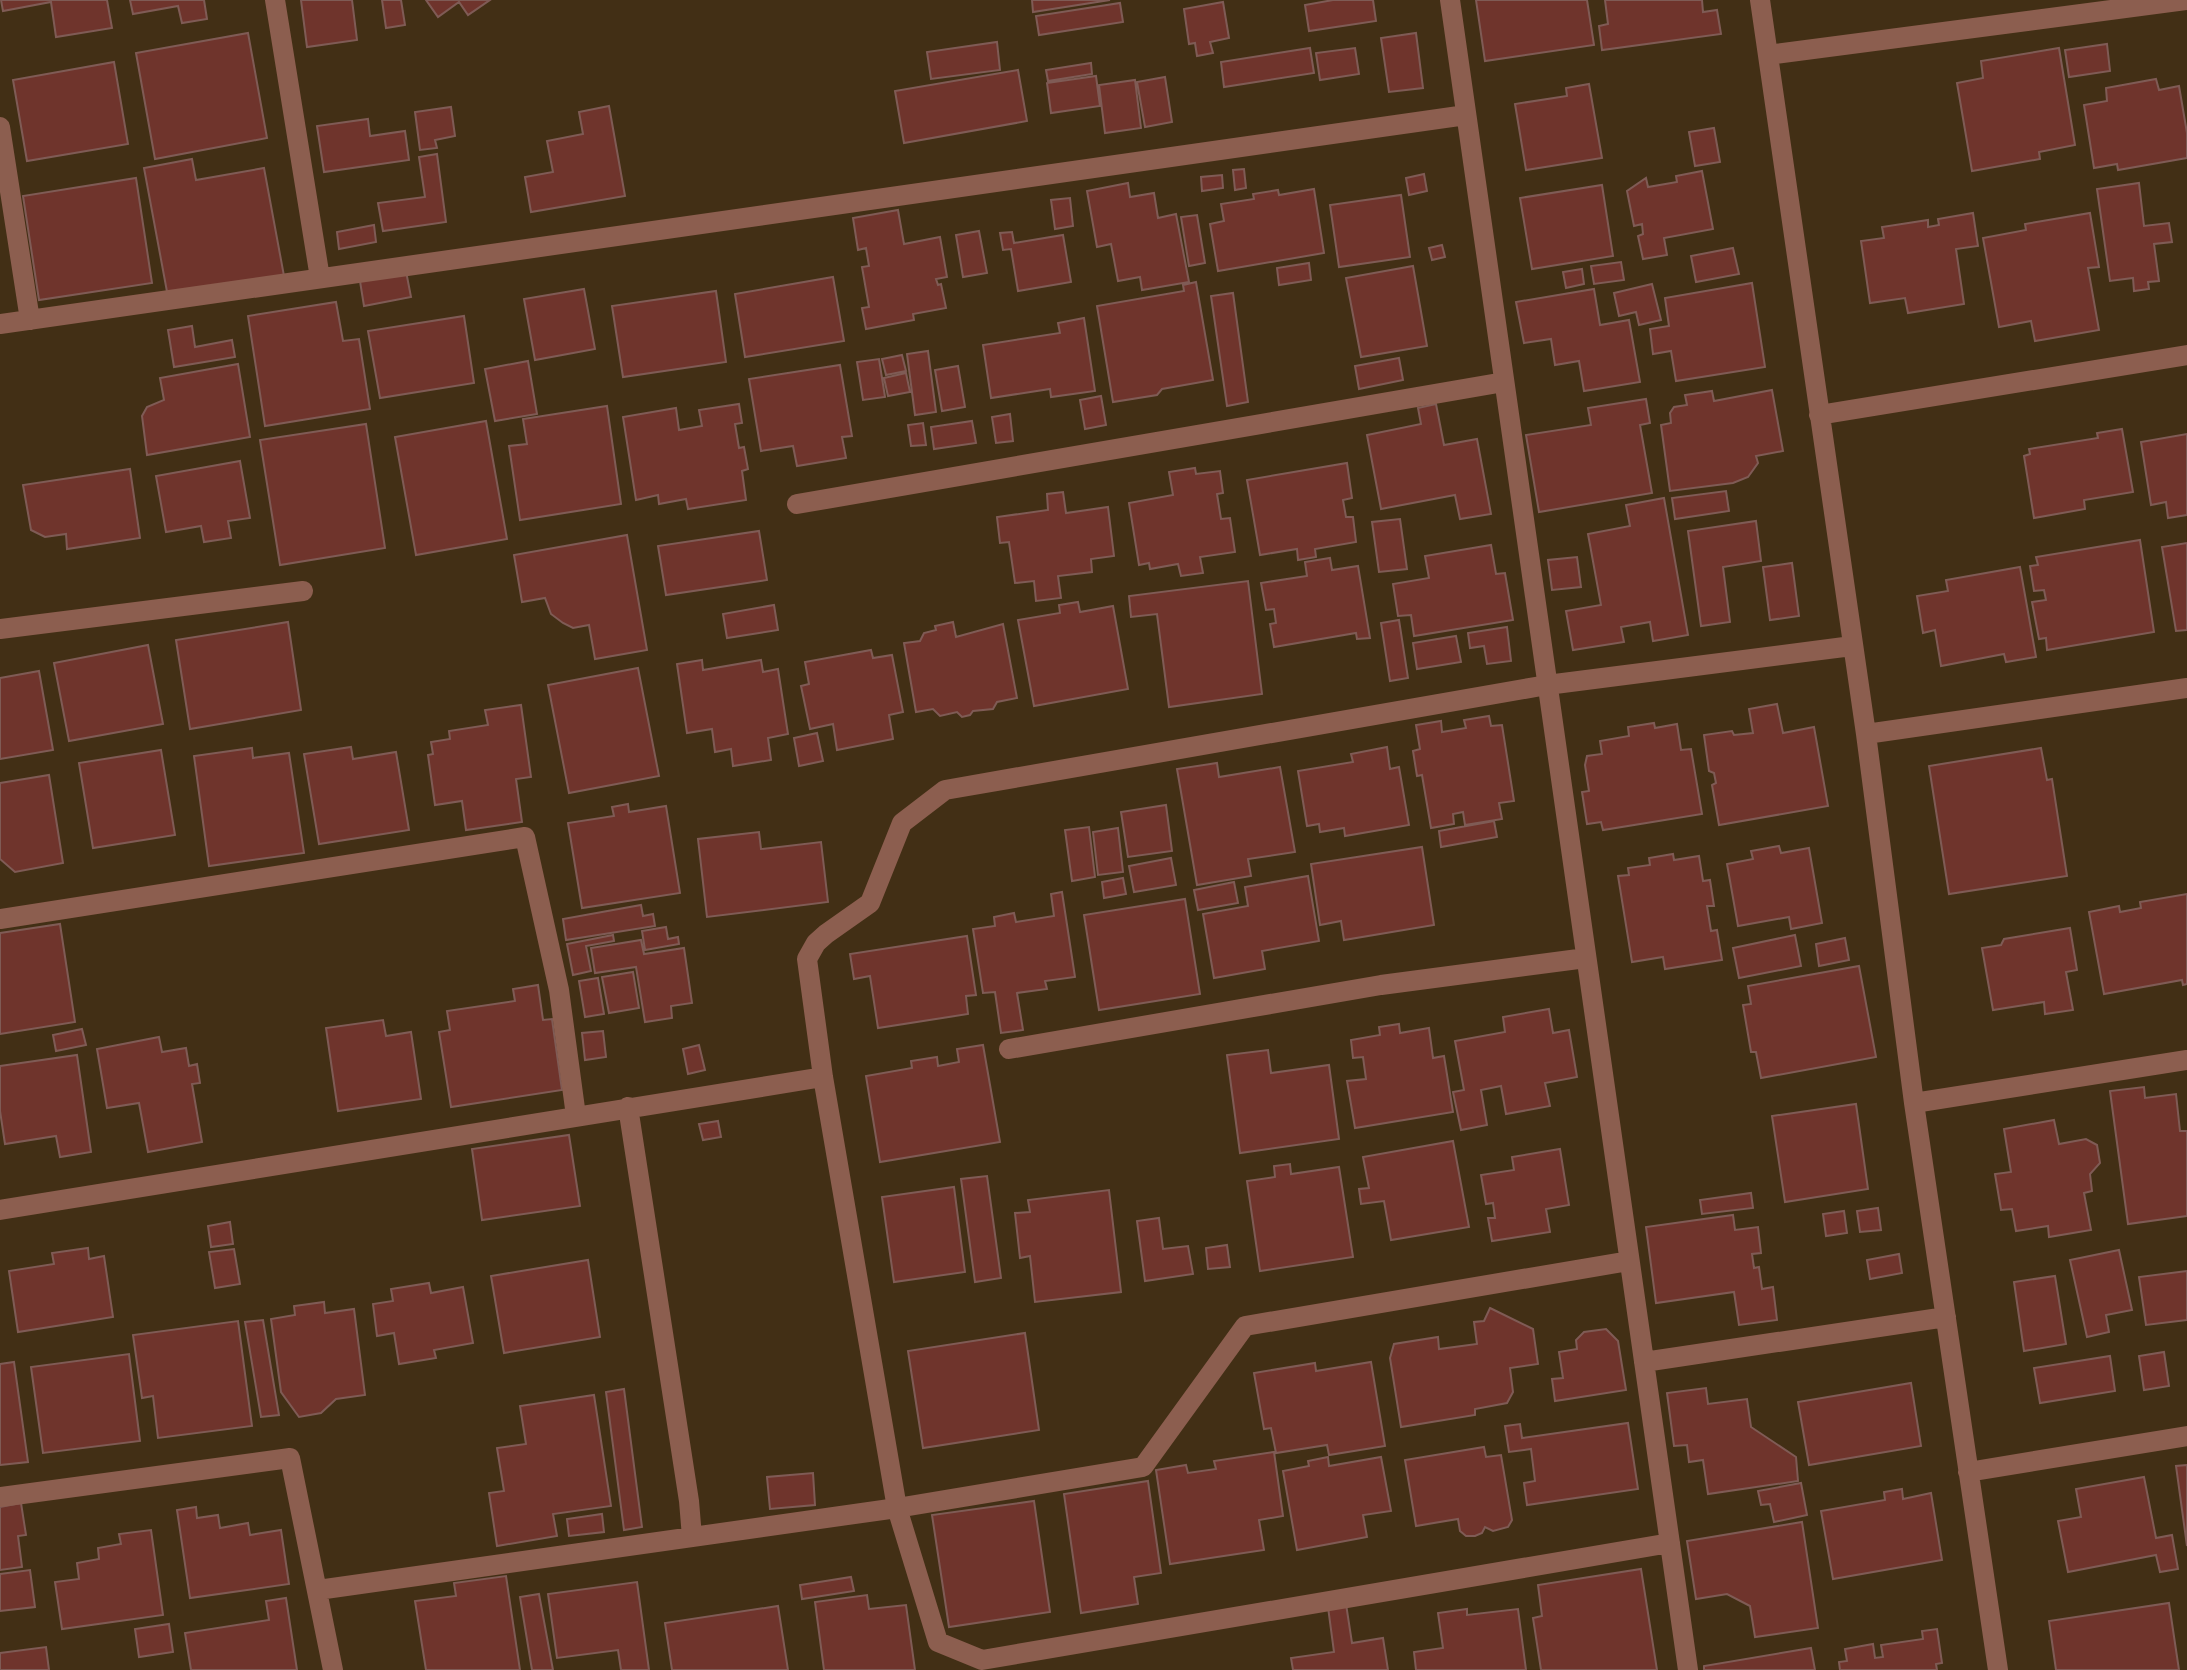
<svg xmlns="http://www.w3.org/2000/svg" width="2187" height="1670" viewBox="0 0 2187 1670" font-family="'PT Sans Narrow',sans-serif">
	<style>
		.building { fill: #6f342c; stroke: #7f5b55; stroke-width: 2 }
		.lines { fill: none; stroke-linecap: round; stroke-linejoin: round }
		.street { stroke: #8c5e4f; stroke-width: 20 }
	</style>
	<rect width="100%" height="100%" fill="#422f15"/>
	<path class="building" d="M1,0H107L112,28L56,37L51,2L3,11Z
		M130,0H204L207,19L182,23L178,6L133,14Z
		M301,0H352L357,40L307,47Z
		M382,0H401L405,25L386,28Z
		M426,0H490L468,15L459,2L438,17Z
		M1032,0H1110L1033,12Z
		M1333,0H1373L1376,21L1309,31L1305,5Z
		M1476,0H1587L1594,45L1485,61Z
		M1605,0H1702L1703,12L1717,10L1721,34L1602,50L1599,26L1608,24Z
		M1223,2L1229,38L1210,42L1213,53L1197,56L1195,43L1189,44L1184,9Z
		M1120,3L1123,22L1039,35L1036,16Z
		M248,33L267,138L155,159L136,53Z
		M1416,33L1423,88L1389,92L1381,38Z
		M997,42L1000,70L931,79L927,52Z
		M2107,44L2110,71L2069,77L2065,50Z
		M1310,48L1314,73L1224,87L1221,62Z
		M1355,48L1359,74L1320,80L1316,53Z
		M2059,48L2075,145L2039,152L2040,159L1972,171L1957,83L1983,78L1981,61Z
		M114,62L128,144L27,161L13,80Z
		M1091,63L1092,74L1048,81L1046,70Z
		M1018,70L1027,121L904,143L895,91Z
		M1096,76L1100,106L1051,113L1047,83Z
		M1165,77L1172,122L1145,127L1137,82Z
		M2156,79L2159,90L2179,86L2187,133V158L2118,170L2117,164L2094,168L2084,105L2107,101L2106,88Z
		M1135,80L1141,128L1105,133L1099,85Z
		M1589,84L1602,158L1526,170L1515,104L1567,96L1566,88Z
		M609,106L625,196L531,212L525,177L553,172L547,141L583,134L579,112Z
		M451,107L455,136L435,140L437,148L420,150L415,112Z
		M368,119L370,136L405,131L409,160L324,172L317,126Z
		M1714,128L1720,162L1695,166L1689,132Z
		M437,154L446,222L383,231L378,203L425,197L419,157Z
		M192,159L196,180L264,168L284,276L168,297L144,168Z
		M1244,169L1246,188L1235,190L1233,170Z
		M1702,171L1713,229L1664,238L1667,255L1643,259L1638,236L1643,234L1642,224L1634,226L1627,191L1646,178L1648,187L1677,182L1676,176Z
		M1424,174L1427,191L1409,195L1406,178Z
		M1222,175L1223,188L1202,191L1201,177Z
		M136,178L152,283L39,300L23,196Z
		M1128,183L1130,197L1154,193L1158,218L1176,214L1189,282L1142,290L1140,277L1118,281L1111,244L1097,247L1087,191Z
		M2139,183L2144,226L2169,223L2172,242L2154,244L2159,281L2148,282L2149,289L2134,291L2133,278L2110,281L2097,189Z
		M1602,185L1613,256L1532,269L1520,198Z
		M1314,189L1324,253L1218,271L1210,224L1224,221L1221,204L1254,199L1253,194L1278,190L1279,195Z
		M1401,195L1410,257L1339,267L1330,205Z
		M1070,198L1073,226L1055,229L1051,200Z
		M898,210L904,244L940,237L947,277L936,279L938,285L941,284L946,308L913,314L914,320L866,329L862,308L869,307L862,267L869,266L866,248L858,250L853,218Z
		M1973,213L1978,246L1956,249L1964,304L1908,313L1905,298L1870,303L1861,241L1884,238L1882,227L1928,220V227L1939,225L1938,219Z
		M2090,213L2099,267L2088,268L2099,330L2035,341L2031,321L1999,327L1983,238L2026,230L2025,224Z
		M1197,215L1205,263L1189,266L1181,217Z
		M374,225L376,242L339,249L337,232Z
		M979,231L987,273L963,277L956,235Z
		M1012,232L1014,243L1063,235L1071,282L1018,291L1011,249L1003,250L1000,233Z
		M1442,245L1445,257L1432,260L1429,248Z
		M1733,248L1739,274L1696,282L1691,256Z
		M1621,262L1624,280L1594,284L1591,266Z
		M1309,263L1311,280L1279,285L1277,268Z
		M405,266L411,297L364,306L359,275Z
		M1413,266L1427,346L1361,357L1346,278Z
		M1582,269L1584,284L1566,288L1563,272Z
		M833,277L844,341L745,357L735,294Z
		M1196,282L1213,380L1162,389L1157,395L1113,402L1097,306L1184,291L1183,285Z
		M1752,283L1765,367L1676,381L1671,351L1653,354L1650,329L1669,326L1665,298Z
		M1652,284L1661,320L1639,325L1636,312L1619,316L1614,293Z
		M584,289L595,349L535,360L524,299Z
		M1594,289L1600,325L1629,320L1640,382L1584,391L1579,361L1555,365L1551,339L1524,343L1516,302Z
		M716,291L726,362L623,377L612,306Z
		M1233,293L1248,402L1227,406L1211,296Z
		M336,302L343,341L359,339L370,409L265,426L248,316Z
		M464,316L474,383L380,398L368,331Z
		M1084,318L1095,391L1051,397L1050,389L991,398L983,345L1060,333L1058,323Z
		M192,326L195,347L232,340L235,357L174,367L168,330Z
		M928,351L936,412L915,415L907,354Z
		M902,355L906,371L886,375L882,359Z
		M1399,358L1403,380L1359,389L1355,366Z
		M879,359L885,397L863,400L857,362Z
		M528,361L537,414L495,421L485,369Z
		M238,364L250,437L147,455L142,416L147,407L164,400L160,378Z
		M840,365L852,436L842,437L846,458L797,466L793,446L761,451L749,379Z
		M958,366L965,407L942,411L935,370Z
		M906,373L910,392L888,396L884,378Z
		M1772,390L1783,451L1756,456L1758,463L1748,477L1733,483L1670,491L1661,425L1671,423L1670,413L1674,407L1687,405L1685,395L1712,391L1714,401Z
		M1101,396L1106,425L1085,429L1080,400Z
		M1646,399L1650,423L1640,425L1652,493L1539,512L1526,435L1591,425L1588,408Z
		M739,404L742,423L735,424L739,448L744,447L748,469L742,471L746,500L688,509L686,499L659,504L658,495L636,500L623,417L676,408L679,430L702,426L699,410Z
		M1436,404L1444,445L1477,439L1491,514L1460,519L1455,495L1381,509L1367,435L1421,424L1418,408Z
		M607,406L621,504L520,520L509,446L527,444L523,419Z
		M1010,414L1013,441L996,443L992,417Z
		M486,421L507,539L416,555L395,437Z
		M972,421L976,443L934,449L931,427Z
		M923,423L926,445L911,446L908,425Z
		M366,424L385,548L280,565L260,440Z
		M2122,429L2133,492L2084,500L2085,509L2034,518L2024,456L2030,454L2029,449L2098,438L2097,433Z
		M2187,434V515L2168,518L2166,502L2151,505L2141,442Z
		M240,461L250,518L228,521L231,538L204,542L201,526L166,532L156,476Z
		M1347,463L1352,498L1343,500L1346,517H1353L1356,542L1315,549L1316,557L1298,560L1297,549L1260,555L1247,480Z
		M1195,468L1196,474L1220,471L1223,493L1217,494L1221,519L1230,518L1235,552L1200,557L1203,573L1181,576L1178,564L1150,569L1149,563L1139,565L1129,503L1173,495L1169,472Z
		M130,469L140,538L67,549L66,534L45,537L31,530L23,485Z
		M1726,491L1729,511L1675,519L1672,498Z
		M1063,492L1066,513L1108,507L1114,556L1091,559L1092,572L1058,576L1061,598L1036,601L1034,581L1015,583L1009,542L1000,543L997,517L1048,510L1047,494Z
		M1664,498L1688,635L1653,641L1650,622L1621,627L1624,642L1573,650L1566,611L1601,605L1588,534L1630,526L1626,505Z
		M1400,519L1407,569L1379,572L1372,522Z
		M1756,521L1761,561L1723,567L1730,622L1701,626L1688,531Z
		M759,531L767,580L666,595L658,546Z
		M627,535L647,650L595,659L589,625L573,628L563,623L551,614L545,598L522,602L514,555Z
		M2140,540L2154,632L2047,650L2046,638L2039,639L2032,602L2046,600L2044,590L2034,591L2030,566L2038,565L2036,557Z
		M2187,543V630L2176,631L2162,547Z
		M1491,545L1496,574L1505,573L1513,620L1414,636L1411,615L1398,616L1393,584L1429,578L1425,556Z
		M1577,557L1581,587L1552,590L1548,560Z
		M1330,558L1332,570L1358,566L1370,638L1357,639L1356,633L1274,647L1270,624L1276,623L1274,609L1266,610L1261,583L1307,576L1305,562Z
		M1792,563L1799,616L1770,620L1763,567Z
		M2020,567L2036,657L2006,662L2004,654L1941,666L1935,630L1923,633L1917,596L1948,591L1946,580Z
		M1248,581L1262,694L1169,707L1157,614L1131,617L1129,596Z
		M1078,602L1080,612L1113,606L1128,689L1034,706L1018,620L1060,613L1059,605Z
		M774,605L778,630L727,638L723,614Z
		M1399,620L1408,678L1390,681L1381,623Z
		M288,622L301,710L190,729L176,640Z
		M953,622L956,637L1003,624L1017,698L997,702L993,709L973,711L970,715L962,717L957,712L940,716L933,709L916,712L904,643L920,641L924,633L936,630L935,626Z
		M1507,627L1511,661L1487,664L1484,646L1470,648L1468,633Z
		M1456,636L1461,662L1417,669L1413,643Z
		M148,645L163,724L69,741L54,663Z
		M871,650L873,658L892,655L903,712L889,715L893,739L837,750L833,724L810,729L801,686L809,684L805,662Z
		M702,660L703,670L761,660L763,672L778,669L788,734L768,738L771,760L733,766L731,749L715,752L712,729L687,733L677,664Z
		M638,668L659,776L569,793L548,685Z
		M39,671L53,750L0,759V678Z
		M1777,704L1783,733L1814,727L1828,806L1719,825L1712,785L1716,783L1714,773L1709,771L1704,735L1732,731L1734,735L1753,733L1749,709Z
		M521,705L531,777L516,779L522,822L466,830L462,801L435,805L428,755L433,754L431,742L450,739L449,731L488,725L485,710Z
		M1489,716L1491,726L1502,725L1514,801L1499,803L1502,819L1465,825L1463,812L1453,814L1454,824L1431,828L1422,775L1417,776L1413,751L1420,749L1416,725L1441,721L1442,732L1466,728L1464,720Z
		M1654,723L1655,728L1677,724L1681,750L1691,749L1702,814L1603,830L1601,822L1587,824L1582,792L1589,791L1585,765L1587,756L1602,754L1600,741L1629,736L1628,727Z
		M817,733L823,761L799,766L794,738Z
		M351,747L353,759L396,752L409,830L319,844L304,754Z
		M1387,747L1390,769L1399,767L1409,825L1345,836L1344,828L1320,832L1319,824L1307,826L1298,771L1353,762L1351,754Z
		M252,748L253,758L289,753L304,853L209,866L194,756Z
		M2041,748L2047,780L2052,779L2067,876L1949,894L1929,766Z
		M161,750L175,835L93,848L79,763Z
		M1217,763L1219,777L1280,767L1295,852L1248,859L1251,876L1197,885L1177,769Z
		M49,775L63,863L15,872L0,859V783Z
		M628,804L629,812L666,806L680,893L582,908L568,823L614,816L612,807Z
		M1166,805L1172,851L1128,857L1121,812Z
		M1494,821L1497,837L1441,847L1439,831Z
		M1089,827L1095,877L1072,881L1065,830Z
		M1118,828L1123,872L1098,875L1093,832Z
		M759,832L761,849L821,842L828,902L707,917L698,839Z
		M1779,846L1781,853L1809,848L1822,923L1791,929L1789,917L1738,926L1727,864L1753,859L1751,851Z
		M1422,847L1434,925L1344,940L1341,921L1320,925L1311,864Z
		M1673,854L1674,860L1699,856L1703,881L1710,880L1714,906H1707L1711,931L1717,930L1722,960L1665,969L1663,957L1632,962L1618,876L1629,875L1628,868L1650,865L1649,858Z
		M1171,858L1176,885L1134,892L1129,866Z
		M1308,876L1319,941L1262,951L1265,969L1214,978L1203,914L1248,906L1245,887Z
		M1123,878L1126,894L1104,898L1102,882Z
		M1234,882L1238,903L1198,910L1194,890Z
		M1062,892L1075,977L1045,981L1047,989L1017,993L1023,1030L1001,1033L995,992L983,993L973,929L995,926L994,917L1014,913L1016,922L1054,916L1051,894Z
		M2187,894V984L2183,985L2182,980L2104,994L2089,912L2119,906L2120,912L2141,908L2140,902Z
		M1185,899L1200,994L1099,1010L1084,915Z
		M641,905L643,916L653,914L655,926L566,940L563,919Z
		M60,924L75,1022L0,1034V933Z
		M666,927L668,939L678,937L679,944L645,950L642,931Z
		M2070,928L2077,970L2066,972L2073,1010L2045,1014L2044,1002L1993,1010L1982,948L2001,945L2004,939Z
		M613,935L614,941L586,946L591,971L573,975L567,944Z
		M1795,935L1801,966L1739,978L1733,948Z
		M967,936L976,995L966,996L968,1014L878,1028L870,976L854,979L850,954Z
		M1845,938L1849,960L1819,966L1816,944Z
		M641,940L644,954L684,948L692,1003L671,1006L672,1018L645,1022L636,967L595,973L591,948Z
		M1859,966L1876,1057L1761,1078L1756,1052H1751L1743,1005L1751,1004L1748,986Z
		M633,972L639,1008L609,1013L602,977Z
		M598,978L604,1014L585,1017L579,981Z
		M538,985L543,1020L552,1019L562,1090L451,1107L439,1032L450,1030L447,1011L515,1001L513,989Z
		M1549,1009L1553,1033L1569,1030L1577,1077L1545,1083L1550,1106L1506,1114L1501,1086L1481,1090L1487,1125L1461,1130L1453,1092L1464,1090L1455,1041L1505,1032L1503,1017Z
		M383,1020L386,1036L411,1032L421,1099L338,1111L326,1028Z
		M1399,1024L1400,1033L1429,1028L1433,1058L1444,1056L1453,1112L1355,1128L1347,1081L1366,1079L1363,1057L1353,1058L1351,1040L1380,1035L1379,1027Z
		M82,1029L86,1045L56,1051L53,1035Z
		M603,1031L606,1057L585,1060L582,1033Z
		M159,1037L162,1052L186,1048L189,1066L197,1064L200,1083L192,1084L202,1142L148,1152L139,1103L107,1108L97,1049Z
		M699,1045L705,1070L688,1074L683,1049Z
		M983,1045L1000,1142L880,1162L866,1076L912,1068L911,1061L937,1057L938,1066L959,1062L957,1049Z
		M1268,1050L1271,1073L1329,1065L1339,1139L1240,1153L1227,1055Z
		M77,1055L91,1152L60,1157L56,1136L5,1144L0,1111V1066Z
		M2144,1087L2145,1098L2176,1094L2180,1131H2187V1216L2128,1224L2110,1091Z
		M1856,1104L1868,1189L1785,1202L1772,1116Z
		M2054,1120L2059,1144L2086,1139L2097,1145L2100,1163L2090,1174L2092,1191L2084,1193L2091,1230L2049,1237L2048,1226L2016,1231L2012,1209L2001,1210L1995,1174L2011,1172L2004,1129Z
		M718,1121L721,1137L703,1140L699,1124Z
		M569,1135L580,1206L482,1220L472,1149Z
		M1453,1141L1469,1227L1391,1240L1384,1201L1361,1204L1359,1189L1369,1188L1363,1157Z
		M1560,1149L1569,1205L1546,1209L1550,1232L1492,1241L1488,1218H1495L1493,1203L1486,1204L1481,1175L1514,1170L1512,1157Z
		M1290,1164L1291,1174L1339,1167L1353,1257L1260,1271L1247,1181L1275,1177L1274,1166Z
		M987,1176L1001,1278L975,1282L961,1179Z
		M954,1187L965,1272L894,1282L882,1197Z
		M1109,1190L1121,1292L1035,1302L1030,1256L1020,1258L1015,1213L1030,1212L1028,1200Z
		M1751,1193L1753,1208L1702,1214L1700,1200Z
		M1878,1208L1881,1230L1860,1232L1857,1211Z
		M1844,1211L1847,1233L1826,1236L1823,1214Z
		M1733,1215L1735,1230L1758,1227L1761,1253L1752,1254L1754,1268L1759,1267L1762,1289L1773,1287L1777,1320L1739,1325L1734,1292L1656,1303L1646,1227Z
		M1159,1218L1163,1249L1188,1246L1193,1274L1145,1281L1137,1221Z
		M230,1222L233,1244L211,1247L208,1226Z
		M1227,1245L1230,1267L1208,1269L1206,1248Z
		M88,1248L89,1259L104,1256L113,1317L18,1332L9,1271L54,1264L52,1253Z
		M234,1249L240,1284L215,1288L209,1252Z
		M2119,1250L2132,1310L2106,1315L2109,1332L2087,1337L2070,1260Z
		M1899,1254L1902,1273L1870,1279L1867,1260Z
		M588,1260L600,1337L504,1353L491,1276Z
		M2187,1271V1320L2146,1325L2139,1277Z
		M2055,1276L2066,1344L2024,1351L2014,1282Z
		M429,1283L431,1293L463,1287L473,1343L434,1350L436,1358L399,1364L394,1333L377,1336L373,1304L393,1301L391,1289Z
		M324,1302L325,1313L354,1309L365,1395L336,1399L321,1413L299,1417L281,1392L271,1319L295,1315L294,1306Z
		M1490,1308L1533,1329L1538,1364L1510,1368L1513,1392L1507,1403L1475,1409V1415L1401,1427L1390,1358L1394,1344L1438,1337L1439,1349L1477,1344L1474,1322L1484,1321Z
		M263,1320L279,1415L261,1417L245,1322Z
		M238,1321L252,1426L158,1438L153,1396L142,1398L133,1335Z
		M1606,1329L1618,1341L1626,1390L1555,1401L1552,1379L1563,1378L1559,1352L1577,1349L1576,1340L1584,1332Z
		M1025,1333L1039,1430L923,1448L908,1351Z
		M2164,1352L2169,1386L2144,1390L2139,1356Z
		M129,1354L140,1441L43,1453L31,1367Z
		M2110,1356L2115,1391L2040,1403L2034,1368Z
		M14,1362L28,1462L0,1465V1364Z
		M1371,1362L1385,1446L1329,1455L1327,1445L1276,1453L1271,1428L1264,1429L1254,1373L1315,1363L1316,1371Z
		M1911,1383L1921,1446L1809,1465L1798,1402Z
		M1706,1388L1708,1404L1747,1399L1751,1427L1796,1457L1798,1481L1708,1494L1703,1460L1689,1462L1687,1445L1674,1446L1667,1393Z
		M624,1389L642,1527L624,1530L606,1392Z
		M594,1395L611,1506L553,1514L557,1536L497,1546L489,1493L504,1491L497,1448L526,1444L520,1406Z
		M1628,1423L1638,1489L1527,1505L1524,1483L1535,1481L1531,1449L1509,1452L1505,1426L1520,1424L1522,1438Z
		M1484,1447L1486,1457L1501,1455L1512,1520L1508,1527L1493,1531L1485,1527L1482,1533L1475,1536H1466L1460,1531L1458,1519L1416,1526L1405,1460Z
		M1274,1452L1283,1516L1259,1520L1264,1550L1170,1564L1156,1470L1186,1465L1188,1473L1216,1469L1214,1461Z
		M1328,1457L1329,1466L1381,1457L1391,1511L1363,1515L1367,1537L1297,1550L1283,1471L1309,1466L1308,1461Z
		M2187,1465V1546L2176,1466Z
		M813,1473L815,1505L770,1509L767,1477Z
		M2144,1477L2156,1538L2172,1535L2178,1569L2160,1572L2156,1555L2068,1572L2058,1521L2081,1517L2076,1489Z
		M1148,1481L1161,1573L1134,1577L1138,1604L1081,1613L1064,1494Z
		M1801,1483L1807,1515L1774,1522L1770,1504L1761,1505L1758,1491Z
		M1902,1489L1903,1499L1931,1493L1942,1560L1833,1579L1821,1511L1885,1500L1884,1492Z
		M1034,1501L1050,1612L949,1627L932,1515Z
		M21,1503L26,1535L18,1536L22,1567L0,1570V1507Z
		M196,1507L197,1518L218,1515L220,1528L248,1523L250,1535L281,1530L289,1584L190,1598L177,1510Z
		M602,1514L604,1532L569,1536L567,1519Z
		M1802,1522L1818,1628L1755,1637L1750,1606L1727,1594L1696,1599L1687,1541Z
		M151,1530L163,1615L62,1629L55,1582L79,1579L77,1563L99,1559L98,1548L121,1544L119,1534Z
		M1641,1569L1657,1670H1541L1533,1618L1542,1616L1538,1585Z
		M30,1570L35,1607L0,1611V1574Z
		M506,1576L520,1670H426L415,1601L456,1596L454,1583Z
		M851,1577L854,1591L802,1599L800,1585Z
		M637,1582L649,1670H621L618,1650L557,1658L548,1594Z
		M539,1594L553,1670H532L520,1597Z
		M867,1595L869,1609L906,1605L915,1670H824L815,1602Z
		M286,1598L297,1670H191L185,1633L269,1620L266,1601Z
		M2169,1603L2179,1670H2056L2049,1621Z
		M1346,1604L1352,1643L1383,1638L1388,1670H1293L1291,1658L1334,1652L1328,1607Z
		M778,1606L788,1670H672L665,1623Z
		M1467,1609V1615L1518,1609L1526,1670H1416L1414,1652L1443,1648L1438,1613Z
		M169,1624L173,1652L139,1657L135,1629Z
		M1937,1629L1942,1663L1936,1664L1937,1670H1840L1839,1662L1847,1661L1845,1649L1873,1644L1875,1658L1883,1657L1881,1645L1923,1639L1922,1631Z
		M46,1647L49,1670H0V1653Z
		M1811,1648L1815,1670H1704V1666Z"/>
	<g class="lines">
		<path class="street" d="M275,0L320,278
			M1450,0L1688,1670
			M1760,0L1866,734L1914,1103L1998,1670
			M1768,55L2187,0
			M0,127L30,320
			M0,324L1466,115
			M1819,415L2187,355
			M797,504L1504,382
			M0,629L303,591
			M1866,734L2187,688
			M0,919L525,837L559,990L576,1116
			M1009,1049L1381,985L1586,958
			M1914,1103L2187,1060
			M628,1107L689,1501L692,1537
			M0,1210L823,1077
			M1629,1261L1245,1326L1143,1467L897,1508L938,1642L982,1660L1670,1543
			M1644,1362L1946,1317
			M1968,1472L2187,1436
			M0,1497L290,1458L333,1670
			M318,1590L897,1508L823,1077L807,959L816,943L826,934L870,903L902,823L945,790L1547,685L1852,646"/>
	</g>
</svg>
